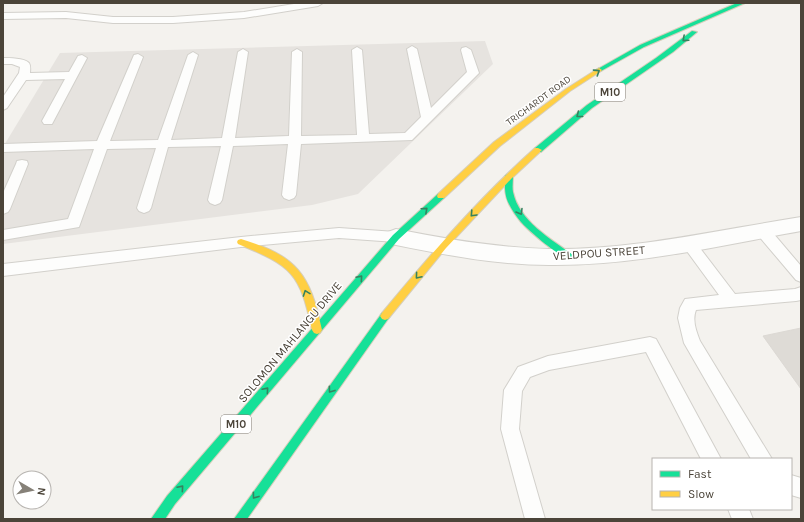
<svg xmlns="http://www.w3.org/2000/svg" width="804" height="522" viewBox="0 0 804 522" font-family="Karla,sans-serif">
	<style>
		.parking { fill: #e6e3df }
		.building { fill: #dedbd6; stroke: #dcd9d4 }
		.lines { fill: none; stroke-linecap: round; stroke-linejoin: round }
		.lane-casing { stroke: #d2d0cb; stroke-width: 2 }
		.street-casing { stroke: #d2d0cb; stroke-width: 2 }
		.fast-casing { stroke: #d6cebb; stroke-width: 2 }
		.slow-casing { stroke: #d6cebb; stroke-width: 2 }
		.lane { fill: #fdfdfc; fill-rule: evenodd }
		.street { fill: #fdfdfc; fill-rule: evenodd }
		.fast { fill: #16e098; fill-rule: evenodd }
		.slow { fill: #ffcf43; fill-rule: evenodd }
		.oneway { stroke: #36825f }
		.labels { text-anchor: middle; stroke-width: 3; stroke-linejoin: round; paint-order: stroke }
		.far-street-label { font-size: 10px; fill: #4b4439; stroke: #fff }
		.shield { fill: #fff; stroke: #817c74; stroke-width: 1 }
		.shield-label { font-size: 11px; font-weight: bold; fill: #4b4439 }
		.street-label { font-size: 12px; fill: #4b4439; stroke: #fff }
	</style>
	<rect width="100%" height="100%" fill="#f4f2ee"/>
	<path class="parking" d="M485,41L493,64L358,194L312,205L3,244V147L60,53Z"/>
	<path class="building" d="M801,328V389L763,336Z"/>
	<g class="lines">
		<g class="lane-casing">
			<path id="lane" d="M300,3H323L318,6L244,18L173,23H113L66,18L3,19V13L66,12L113,17H173L244,12Z
				M412,46L417,49L431,108L467,72L461,50L462,48L466,47L471,50L479,73L412,140L301,144L296,195L294,198L289,200L284,198L282,195L288,144L233,146L222,200L220,203L215,205L210,203L208,200L221,146L168,147L151,208L149,211L144,213L139,211L137,208L156,148L107,149L79,227L3,240V230L68,219L94,149L3,152V144L97,141L134,55L138,54L143,57L110,141L158,140L188,55L193,52L198,55L171,140L222,138L238,52L243,49L248,52L235,138L289,136L292,52L297,49L302,52L301,136L357,135L352,50L357,47L362,50L369,134L405,133L421,117L407,49Z
				M82,55L87,58L52,124H44L42,121L65,79L26,80L7,108L3,110V97L19,73L20,67L12,64H3V58C10,58 24,58 29,63C31,66 30,71 30,73L69,72L78,56Z
				M22,160L27,161L28,164L10,209L8,212L3,214V193L16,164L17,161Z
				M762,225L767,226L801,266V282L796,280L757,234L755,230L757,226Z
				M339,228L396,232L401,233L403,237L401,241L396,242L339,238L241,247L3,276V264L241,237Z
				M688,238L693,239L735,294L795,289L801,287V300L796,301L696,310C692,320 696,331 700,341L772,459H751L684,343L678,318L680,308L685,299L719,295L681,243L683,239Z
				M650,337L656,339L721,459H701L646,352L549,370L530,377L522,391L519,429L545,519H525L501,429L504,390L518,367L548,356Z
				M791,475L801,478V498L791,495Z
				M728,509H749L753,519H732Z"/>
		</g>
		<g class="street-casing">
			<path id="street" d="M801,217V231C718,246 634,266 549,265C497,265 446,255 396,245L388,242L385,237L388,232L396,229C446,239 498,248 549,249C634,250 718,230 801,217Z"/>
		</g>
		<g class="fast-casing">
			<path id="fast" d="M737,3H745L644,47L601,71L596,70L640,45Z
				M692,31L697,32L673,52L592,108L541,152H535V148L587,105L656,58Z
				M509,173L513,176C513,181 512,187 513,192C519,221 551,239 573,255L574,257L573,259C564,262 528,230 521,222C516,216 512,210 509,204C504,194 505,186 505,176Z
				M441,193L445,196L444,198L399,239L175,504L165,519H151L167,496L393,235L438,194Z
				M385,312L388,313L390,316L388,319L247,519H234L382,313Z"/>
		</g>
		<g class="slow-casing">
			<path id="slow" d="M599,68L602,70L601,71L570,91L500,146L444,198H438L437,196L438,194L494,142L566,89Z
				M535,148H538L542,150L512,178L446,248L388,319L385,320L382,319L380,316L382,313C430,255 479,198 535,148Z
				M241,239C297,256 310,274 322,330L320,333L317,334L314,333L312,330C300,273 292,266 238,244L237,242L238,240Z"/>
		</g>
		<use href="#lane" class="lane"/>
		<use href="#street" class="street"/>
		<use href="#fast" class="fast"/>
		<use href="#slow" class="slow"/>
	</g>
	<defs><path id="oneway-chevron" d="M-2-3.5L2.5 0L-2 3.5" fill="none" stroke-width="1.6" stroke-linecap="round" stroke-linejoin="round"/></defs>
	<g class="oneway">
		<use href="#oneway-chevron" transform="translate(685 39) rotate(138)"/>
		<use href="#oneway-chevron" transform="translate(597 72) rotate(-33)"/>
		<use href="#oneway-chevron" transform="translate(579 115) rotate(142)"/>
		<use href="#oneway-chevron" transform="translate(425 210) rotate(-42)"/>
		<use href="#oneway-chevron" transform="translate(520 212) rotate(59)"/>
		<use href="#oneway-chevron" transform="translate(473 214) rotate(133)"/>
		<use href="#oneway-chevron" transform="translate(418 276) rotate(130)"/>
		<use href="#oneway-chevron" transform="translate(360 278) rotate(-49)"/>
		<use href="#oneway-chevron" transform="translate(306 293) rotate(-110)"/>
		<use href="#oneway-chevron" transform="translate(266 390) rotate(-49)"/>
		<use href="#oneway-chevron" transform="translate(331 390) rotate(126)"/>
		<use href="#oneway-chevron" transform="translate(181 488) rotate(-49)"/>
		<use href="#oneway-chevron" transform="translate(255 496) rotate(126)"/>
	</g>
	<g class="labels">
		<g class="far-street-label">
			<text transform="translate(538 100) rotate(-36)" y="4">TRICHARDT ROAD</text>
		</g>
		<g class="shield">
			<rect x="595" y="83" width="30" height="18" rx="3"/>
			<rect x="221" y="415" width="30" height="18" rx="3"/>
		</g>
		<g class="shield-label">
			<text x="610" y="96">M10</text>
			<text x="236" y="428">M10</text>
		</g>
		<g class="street-label">
			<text transform="translate(599 253) rotate(-4)" y="4">VELDPOU STREET</text>
			<text transform="translate(290 342) rotate(-50)" y="4">SOLOMON MAHLANGU DRIVE</text>
		</g>
	</g>
	<rect width="804" height="522" fill="none" stroke="#4b4439" stroke-width="8"/>
	<rect x="652" y="458" width="140" height="52" fill="#ffffff" stroke="#b7b4b0"/>
	<rect x="660" y="471" width="20" height="6" fill="#16e098" stroke="#b7b4b0"/>
	<text x="688" y="478" font-size="12" fill="#4b4439">Fast</text>
	<rect x="660" y="491" width="20" height="6" fill="#ffcf43" stroke="#b7b4b0"/>
	<text x="688" y="498" font-size="12" fill="#4b4439">Slow</text>
	<g transform="translate(32 490) rotate(99)"><circle r="19" fill="#ffffff" stroke="#b7b4b0"/>
	<path d="M0-3L7 15L0 10L-7 15Z" fill="#868178"/>
	<text y="-6" font-size="11" font-weight="bold" text-anchor="middle" fill="#4b4439">N</text>
	</g>
</svg>
